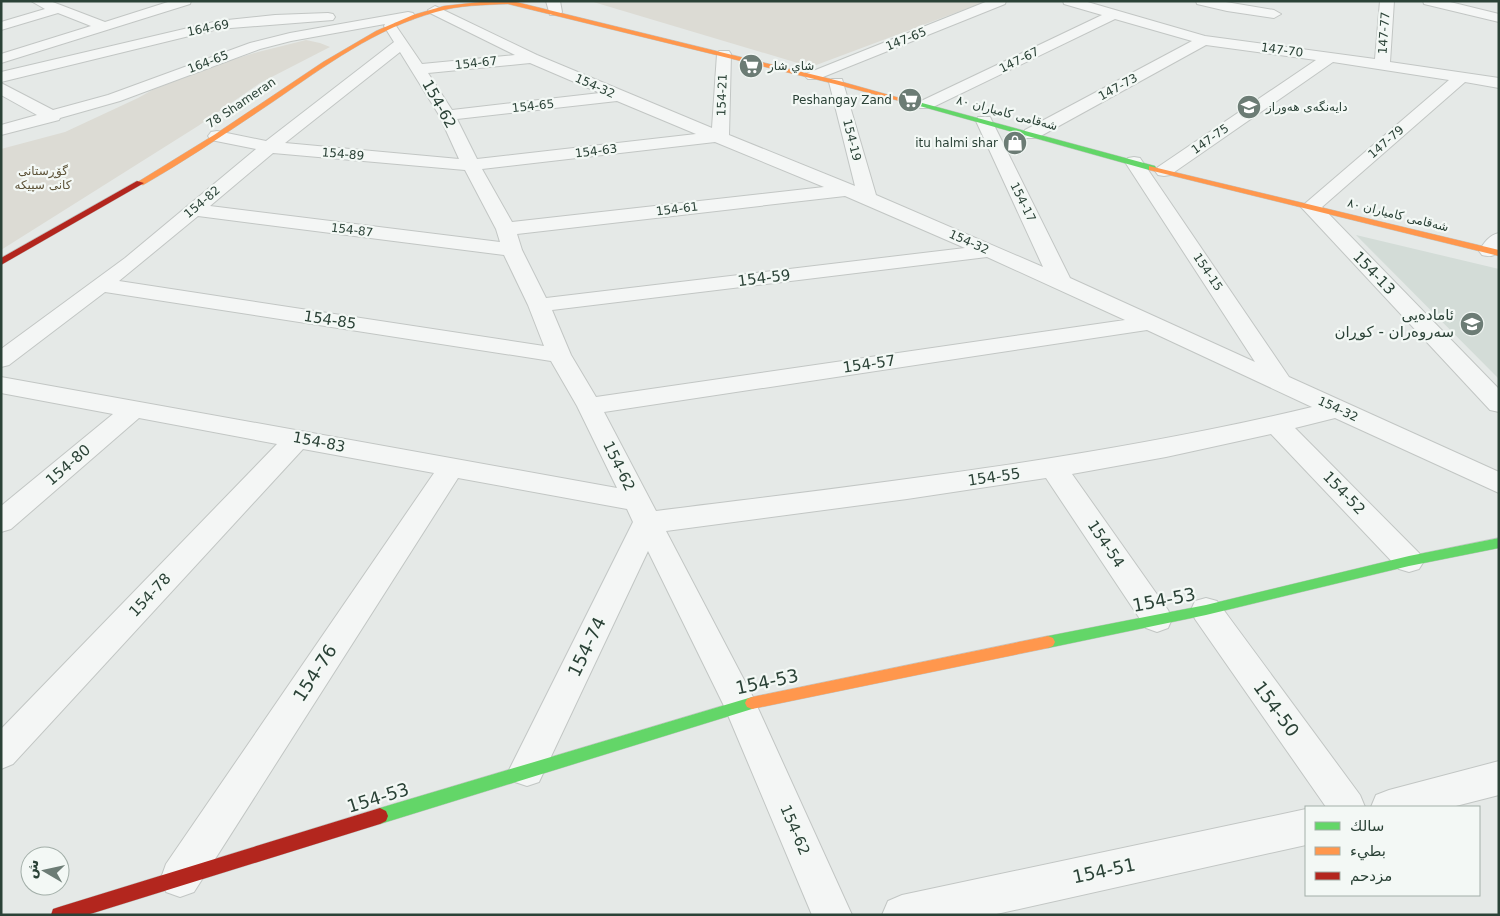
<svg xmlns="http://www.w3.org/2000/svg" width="1500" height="916" viewBox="0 0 1500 916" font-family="'DejaVu Sans','Noto Sans Arabic',sans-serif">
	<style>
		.built { fill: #d3dcd7 }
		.green { fill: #dcdbd4 }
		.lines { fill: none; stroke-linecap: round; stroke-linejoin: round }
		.street-casing { stroke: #c2c6c4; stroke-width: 2 }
		.fast-casing { stroke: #c2c6c4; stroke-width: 1 }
		.slow-casing { stroke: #c2c6c4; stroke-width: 1 }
		.jam-casing { stroke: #c2c6c4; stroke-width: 1 }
		.street { fill: #f4f6f5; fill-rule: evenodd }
		.fast { fill: #63d668; fill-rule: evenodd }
		.slow { fill: #ff974d; fill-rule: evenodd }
		.jam { fill: #b3261e; fill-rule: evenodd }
		.labels { text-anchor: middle; stroke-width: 4.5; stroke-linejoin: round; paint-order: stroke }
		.far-street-label { font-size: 12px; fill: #2b4237; stroke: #f3f8f5 }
		.far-poi-label { font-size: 12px; fill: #2b4237; stroke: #f3f8f5; text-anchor: start }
		.far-park-label { font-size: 12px; fill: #5d5339; stroke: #f3f8f5 }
		.street-label { font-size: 15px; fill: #2b4237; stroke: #f3f8f5 }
		.poi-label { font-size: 15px; fill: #2b4237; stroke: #f3f8f5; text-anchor: end }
		.near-street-label { font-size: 18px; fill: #2b4237; stroke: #f3f8f5 }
	</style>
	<rect width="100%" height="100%" fill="#e5e9e7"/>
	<path class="built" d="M1356,235L1499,269V379Z"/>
	<path class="green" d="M590,1H987L811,67Z
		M306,40L320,43L330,47L260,83L198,126L1,250V149L65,132L138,98L154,89L231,60L258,52Z"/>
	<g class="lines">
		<g class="street-casing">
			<path id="street" d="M31,1H50L105,22L171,1H191L190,4L1,63V54L91,26L58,13L1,30V22L45,9Z
				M546,1H560L562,12L560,15H550Z
				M988,1H1006L1005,4L818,79H808L805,76L808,73Z
				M1063,1H1084L1205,36L1375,59L1380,1H1394L1390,62L1499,78V88L1465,82L1322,207L1499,389V412L1490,410L1301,207L1449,80L1333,62L1170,175L1164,176L1158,175L1155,171L1158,167L1316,60L1206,45L1037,138H1025L1023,134L1025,130L1192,41L1115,19L931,108H919L917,105L919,102L1102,15L1064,4Z
				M1196,1H1220L1274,10L1281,14L1274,18L1227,11L1197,4Z
				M1423,1H1446L1499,14V22L1424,4Z
				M435,6L537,55L712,128L717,54L719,51H729L731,54L729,135L855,186L829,82L832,79H842L876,195L1043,267L976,121L978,117H990L1070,278L1255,362L1125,162L1128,158L1134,157L1140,158L1289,377L1499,472V493L1335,418L1295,428L1419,553L1424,561L1419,569L1409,572L1399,569L1271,434L1166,457L1072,474L1168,610L1172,619L1168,628L1157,632L1146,628L1046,478L907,499L666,531L752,695L852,915H812L725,708L648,551L539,782L527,786L515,782L509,770L633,522L627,509L458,478L194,892L180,897L166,892L161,878L166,864L434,473L303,449L13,764L1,769V729L277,444L139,418L11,529L1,532V506L113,414L1,393V377L617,488L577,406L551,361L105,292L9,365L1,367V349L125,258L256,149L211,140L208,136L211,132L217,131L266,141L394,42L384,26L385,24L291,41L260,49L120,101L60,118L59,120L1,135V125L37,115L1,95V83L53,110L108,95L250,43L290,33L408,12L413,13L415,16L413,19L394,23L422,64L515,55L430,13L428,10ZM400,52L439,115L459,159L285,143ZM530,63L600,93L452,110L428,73ZM617,101L696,134L477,159L457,119ZM715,142L824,187L512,222L482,169ZM273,153L465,170L496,229L500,242L210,206ZM845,196L965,248L546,298L522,250L517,234ZM198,216L504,255L528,305L544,346L119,281ZM987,257L1125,320L596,397L571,355L552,310ZM1147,330L1312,407C1096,459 876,483 656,511L604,412Z
				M328,13L333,14L335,17L333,20L218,29L1,82V72L218,21L275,15Z
				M1499,233C1499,248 1500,260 1482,255L1479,251C1484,243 1489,235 1499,233Z
				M1206,598L1217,601L1360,795L1365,807H1326L1195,619L1191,610L1195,601Z
				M1499,761V795L1452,807H1371L1376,795L1389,790Z
				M1306,809V845L992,915H882L888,901L902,895Z"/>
		</g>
		<g class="fast-casing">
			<path id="fast" d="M911,100L1155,166L1156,168L1149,170L909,103L908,102Z
				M1499,538V548L1409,566L1206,615L1048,648L1043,646L1041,642L1043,638L1048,636L1206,605L1409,556Z
				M752,697L757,699L759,703L757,707L752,709L380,824L374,821L372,816L374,811L380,808Z"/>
		</g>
		<g class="slow-casing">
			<path id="slow" d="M512,1L839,81L914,102L911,104L835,84L508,4C484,5 459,5 436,12C376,28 325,66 274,101C231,130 188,159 143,185L136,183L214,135L323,62L376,31L413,15L444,6L480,2Z
				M1149,166L1499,250V256L1149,170Z
				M1048,636L1053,638L1055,642L1053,646L1048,648L752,709L747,707L745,703L747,699L752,697Z"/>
		</g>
		<g class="jam-casing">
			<path id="jam" d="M137,181L144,183L1,265V258Z
				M380,808L386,811L388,816L386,821L380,824L87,915H51L53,909L59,907Z"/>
		</g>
		<use href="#street" class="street"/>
		<use href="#fast" class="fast"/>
		<use href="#slow" class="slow"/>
		<use href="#jam" class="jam"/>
	</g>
	<defs>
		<g id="supermarket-disc" transform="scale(1.25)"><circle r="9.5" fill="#6c7c75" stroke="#f3f8f5"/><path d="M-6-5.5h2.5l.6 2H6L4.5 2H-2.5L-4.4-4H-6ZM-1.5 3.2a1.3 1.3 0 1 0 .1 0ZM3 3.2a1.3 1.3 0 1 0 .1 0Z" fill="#fff"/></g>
		<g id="school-disc" transform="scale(1.25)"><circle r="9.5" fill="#6c7c75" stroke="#f3f8f5"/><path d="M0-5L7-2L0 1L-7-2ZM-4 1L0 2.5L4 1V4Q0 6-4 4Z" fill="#fff"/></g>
		<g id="shop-disc" transform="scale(1.25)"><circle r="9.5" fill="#6c7c75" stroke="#f3f8f5"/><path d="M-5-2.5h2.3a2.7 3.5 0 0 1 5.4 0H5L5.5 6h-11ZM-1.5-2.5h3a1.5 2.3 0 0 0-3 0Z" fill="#fff"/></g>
	</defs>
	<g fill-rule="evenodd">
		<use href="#supermarket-disc" x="751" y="66"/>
		<use href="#supermarket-disc" x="910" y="100"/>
		<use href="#school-disc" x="1249" y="107"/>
		<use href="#shop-disc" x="1015" y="143"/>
		<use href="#school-disc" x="1472" y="324"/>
	</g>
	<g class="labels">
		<g class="far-street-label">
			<text transform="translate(208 28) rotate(-11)" y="4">164-69</text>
			<text transform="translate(1384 33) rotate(-86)" y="4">147-77</text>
			<text transform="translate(906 39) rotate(-22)" y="4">147-65</text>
			<text transform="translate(1282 50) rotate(8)" y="4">147-70</text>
			<text transform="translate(1019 60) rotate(-26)" y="4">147-67</text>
			<text transform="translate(208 62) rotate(-21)" y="4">164-65</text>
			<text transform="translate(476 63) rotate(-6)" y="4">154-67</text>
			<text transform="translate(595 86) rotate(24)" y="4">154-32</text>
			<text transform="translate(1118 87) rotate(-29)" y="4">147-73</text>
			<text transform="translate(722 95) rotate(-88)" y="4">154-21</text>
			<text transform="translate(241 103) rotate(-34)" y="4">78 Shameran</text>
			<text transform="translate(533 106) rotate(-6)" y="4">154-65</text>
			<text transform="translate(1007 113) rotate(15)" y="4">شەقامی کامیاران ٨٠</text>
			<text transform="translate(1210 139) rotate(-35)" y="4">147-75</text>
			<text transform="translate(852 140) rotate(76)" y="4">154-19</text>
			<text transform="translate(1386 142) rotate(-41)" y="4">147-79</text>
			<text transform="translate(596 151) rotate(-7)" y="4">154-63</text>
			<text transform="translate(343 154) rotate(5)" y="4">154-89</text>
			<text transform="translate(202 202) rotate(-40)" y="4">154-82</text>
			<text transform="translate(1023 202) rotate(64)" y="4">154-17</text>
			<text transform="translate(677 209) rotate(-7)" y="4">154-61</text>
			<text transform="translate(1398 215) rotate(14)" y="4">شەقامی کامیاران ٨٠</text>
			<text transform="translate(352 230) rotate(7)" y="4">154-87</text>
			<text transform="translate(969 242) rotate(24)" y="4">154-32</text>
			<text transform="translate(1208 272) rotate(56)" y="4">154-15</text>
			<text transform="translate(1338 409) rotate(25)" y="4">154-32</text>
		</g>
		<g class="far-poi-label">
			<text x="768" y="70">شاي شار</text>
			<text x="892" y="104" text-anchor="end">Peshangay Zand</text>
			<text x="1266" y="111">دایەنگەی هەوراز</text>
			<text x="998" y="147" text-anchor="end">itu halmi shar</text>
		</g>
		<g class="far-park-label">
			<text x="43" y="175">گۆڕستانی<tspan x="43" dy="14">کانی سپیکە</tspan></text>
		</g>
		<g class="street-label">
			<text transform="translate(439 104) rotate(61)" y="5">154-62</text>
			<text transform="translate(1374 273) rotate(46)" y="5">154-13</text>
			<text transform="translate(764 278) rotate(-7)" y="5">154-59</text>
			<text transform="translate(330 320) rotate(9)" y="5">154-85</text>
			<text transform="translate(869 364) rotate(-8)" y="5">154-57</text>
			<text transform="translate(319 442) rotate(11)" y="5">154-83</text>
			<text transform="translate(68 465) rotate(-41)" y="5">154-80</text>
			<text transform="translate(619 466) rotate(64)" y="5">154-62</text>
			<text transform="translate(994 477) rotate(-8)" y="5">154-55</text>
			<text transform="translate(1344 493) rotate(46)" y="5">154-52</text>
			<text transform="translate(1106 544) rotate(56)" y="5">154-54</text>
			<text transform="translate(150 595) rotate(-47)" y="5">154-78</text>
			<text transform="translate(795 830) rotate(67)" y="5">154-62</text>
		</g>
		<g class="poi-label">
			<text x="1454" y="320">ئامادەیی<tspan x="1454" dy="17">سەروەران - کوڕان</tspan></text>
		</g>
		<g class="near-street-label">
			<text transform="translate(1164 600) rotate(-11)" y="6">154-53</text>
			<text transform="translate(587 647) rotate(-64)" y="6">154-74</text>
			<text transform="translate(315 673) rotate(-57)" y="6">154-76</text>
			<text transform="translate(767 682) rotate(-12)" y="6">154-53</text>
			<text transform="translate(1276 709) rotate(54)" y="6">154-50</text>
			<text transform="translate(378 798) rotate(-17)" y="6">154-53</text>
			<text transform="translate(1104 871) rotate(-12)" y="6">154-51</text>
		</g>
	</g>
	<rect width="1500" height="916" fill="none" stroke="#2b4237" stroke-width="5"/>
	<rect x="1305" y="806" width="175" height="90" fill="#f3f8f5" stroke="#a3afa9"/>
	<rect x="1315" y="822" width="25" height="8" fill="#63d668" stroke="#a3afa9"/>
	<text x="1350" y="831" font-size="15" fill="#2b4237">سالك</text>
	<rect x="1315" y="847" width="25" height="8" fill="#ff974d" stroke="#a3afa9"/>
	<text x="1350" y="856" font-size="15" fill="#2b4237">بطيء</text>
	<rect x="1315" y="872" width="25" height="8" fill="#b3261e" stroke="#a3afa9"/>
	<text x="1350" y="881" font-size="15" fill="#2b4237">مزدحم</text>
	<g transform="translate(45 871) rotate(279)"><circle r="24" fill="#f3f8f5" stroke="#a3afa9"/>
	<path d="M0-4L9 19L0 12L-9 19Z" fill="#6c7c75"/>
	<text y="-8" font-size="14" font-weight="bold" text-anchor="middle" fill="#2b4237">ش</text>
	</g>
</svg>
